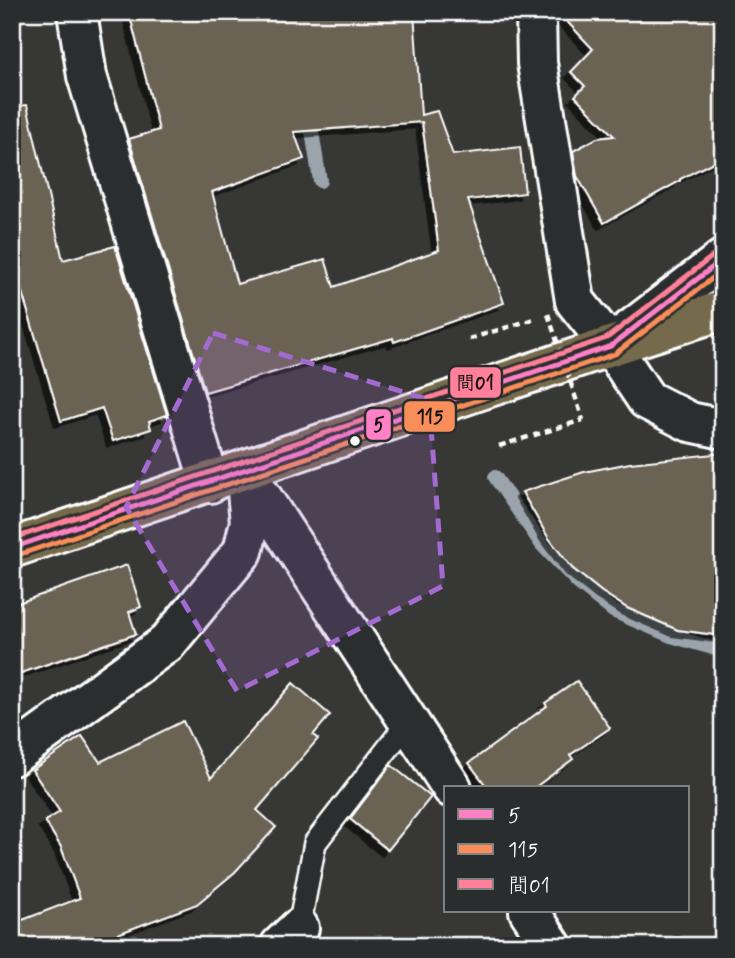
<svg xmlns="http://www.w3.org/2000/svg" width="735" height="958" viewBox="0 0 735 958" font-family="Mynerve,'Klee One',sans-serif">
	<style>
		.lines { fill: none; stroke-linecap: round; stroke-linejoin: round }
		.stream { stroke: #9ba4ac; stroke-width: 14 }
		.building { fill: #6b6252; stroke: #fff; stroke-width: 2; fill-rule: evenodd; filter: url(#shadow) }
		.service-casing { stroke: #fff; stroke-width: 26 }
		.minor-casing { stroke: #fff; stroke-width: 44 }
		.tertiary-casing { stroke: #fff; stroke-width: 44 }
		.trunk-casing { stroke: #fff; stroke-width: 44 }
		.path { stroke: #fff; stroke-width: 4.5; stroke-dasharray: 7 5; stroke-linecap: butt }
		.service { stroke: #2a2d2e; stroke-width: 21 }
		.minor { stroke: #2a2d2e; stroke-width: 38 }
		.tertiary { stroke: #2a2d2e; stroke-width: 38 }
		.trunk { stroke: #756b4b; stroke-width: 38 }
		.path-bridge { stroke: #fff; stroke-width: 4.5; stroke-dasharray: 7 5; stroke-linecap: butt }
		.bus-1-casing { stroke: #2a2d2e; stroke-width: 10 }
		.bus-2-casing { stroke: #2a2d2e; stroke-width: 10 }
		.bus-3-casing { stroke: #2a2d2e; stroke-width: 10 }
		.bus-1 { stroke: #ff80c5; stroke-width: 5 }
		.bus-2 { stroke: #fa8e5a; stroke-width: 5 }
		.bus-3 { stroke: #ff8098; stroke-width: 5 }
		.marked { fill: #a36bd2; fill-opacity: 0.2; stroke: #a36bd2; stroke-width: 5; stroke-dasharray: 14 9; stroke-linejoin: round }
		.bus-dot { fill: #fff; stroke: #2a2d2e; stroke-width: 2.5 }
		.line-badge { stroke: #2a2d2e; stroke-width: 2.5 }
		.pale-badge-label { font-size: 19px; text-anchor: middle; font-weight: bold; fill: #111 }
	</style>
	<defs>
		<filter id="shadow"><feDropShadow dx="-6" dy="6" stdDeviation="0" flood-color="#0009"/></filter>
	</defs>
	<rect width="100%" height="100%" fill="#373835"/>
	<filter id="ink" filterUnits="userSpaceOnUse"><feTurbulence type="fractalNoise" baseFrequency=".0143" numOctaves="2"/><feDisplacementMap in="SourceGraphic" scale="14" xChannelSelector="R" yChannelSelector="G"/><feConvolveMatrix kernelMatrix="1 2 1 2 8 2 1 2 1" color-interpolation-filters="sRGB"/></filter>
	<g filter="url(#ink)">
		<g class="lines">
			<path class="stream" d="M309,113L320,181
				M495,477L542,545L578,583L613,611L671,636L723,651"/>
		</g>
		<path class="building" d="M129,12H414L421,115L437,111L453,155L520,147L525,193L468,200L504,303L394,342L393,338L205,392L129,139L159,130ZM422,122L439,250L334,287L325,259L237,284L212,192L304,159L294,132Z
			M558,12H723V157L680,179V181L604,223L577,176L573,151L597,138L614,136L575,96L585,86L571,72L593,49Z
			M27,105L63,260L115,246L167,415L149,421L151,429L113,441L102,408L61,421L12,259V107Z
			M723,453V636L678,630L627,608L602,592L572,568L548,537L522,492L584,472L630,463Z
			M127,565L141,607L129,612L136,634L12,676V605Z
			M577,681L610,728L570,755L573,759L534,788H488L469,763L547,706L545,703Z
			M293,683L330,715L313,735L318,739L257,810L276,827L235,872L197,904L86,946H12V924L80,898L61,847L45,821L60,812L32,770L82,736L100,762L183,721L211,778Z
			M391,765L431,797L388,850L350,819Z"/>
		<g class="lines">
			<g class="service-casing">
				<path id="service" d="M299,928L315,843L409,721"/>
			</g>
			<g class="minor-casing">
				<path id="minor" d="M77,12L87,76L210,483
					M536,12L537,63L575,301L611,346L647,400L690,422L723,429
					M248,476L452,788
					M12,756L167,643L243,551L250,522L245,471
					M529,911L552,946
					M280,946L299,928"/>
			</g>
			<g class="tertiary-casing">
				<path id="tertiary" d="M612,344L723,259"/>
			</g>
			<g class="trunk-casing">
				<path id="trunk" d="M12,548L611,346L723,310"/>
			</g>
			<path class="path" d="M469,339L537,318
				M499,446L583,420"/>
			<use href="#service" class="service"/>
			<use href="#minor" class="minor"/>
			<use href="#tertiary" class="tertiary"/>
			<use href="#trunk" class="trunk"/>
			<path class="path-bridge" d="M548,314L583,420"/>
			<g class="bus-1-casing">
				<path id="bus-1" d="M12,548L611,346L723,259"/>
			</g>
			<g class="bus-2-casing">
				<path id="bus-2" d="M15,556L615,354L723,270"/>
			</g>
			<g class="bus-3-casing">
				<path id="bus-3" d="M12,539L607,338L718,252"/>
			</g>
			<use href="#bus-1" class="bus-1"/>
			<use href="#bus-2" class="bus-2"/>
			<use href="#bus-3" class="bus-3"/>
		</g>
	</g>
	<path class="marked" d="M213,333L429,400L443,586L237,691L126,507Z"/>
	<circle class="bus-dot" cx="355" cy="441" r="6"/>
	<g class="line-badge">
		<rect x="449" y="366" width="53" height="33" rx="7" fill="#ff8098"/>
		<rect x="403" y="400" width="53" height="33" rx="7" fill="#fa8e5a"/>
		<rect x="365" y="408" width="27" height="33" rx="7" fill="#ff80c5"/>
	</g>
	<g class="pale-badge-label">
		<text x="475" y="389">間01</text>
		<text x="430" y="423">115</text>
		<text x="379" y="431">5</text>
	</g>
	<rect width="735" height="958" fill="none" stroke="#2a2d2e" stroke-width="42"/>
	<rect x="21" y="21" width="693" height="916" fill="none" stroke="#fff" stroke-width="2.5" filter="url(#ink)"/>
	<rect x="444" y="786" width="245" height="126" fill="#2a2d2e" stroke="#7f8182" stroke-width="2"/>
	<rect x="458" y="809" width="35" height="10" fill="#ff80c5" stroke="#7f8182" stroke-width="2"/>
	<text x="508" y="822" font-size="21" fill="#ffffff">5</text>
	<rect x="458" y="844" width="35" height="10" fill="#fa8e5a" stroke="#7f8182" stroke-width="2"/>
	<text x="508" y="856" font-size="21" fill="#ffffff">115</text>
	<rect x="458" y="879" width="35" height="10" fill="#ff8098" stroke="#7f8182" stroke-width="2"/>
	<text x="508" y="892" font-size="21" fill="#ffffff">間01</text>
</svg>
